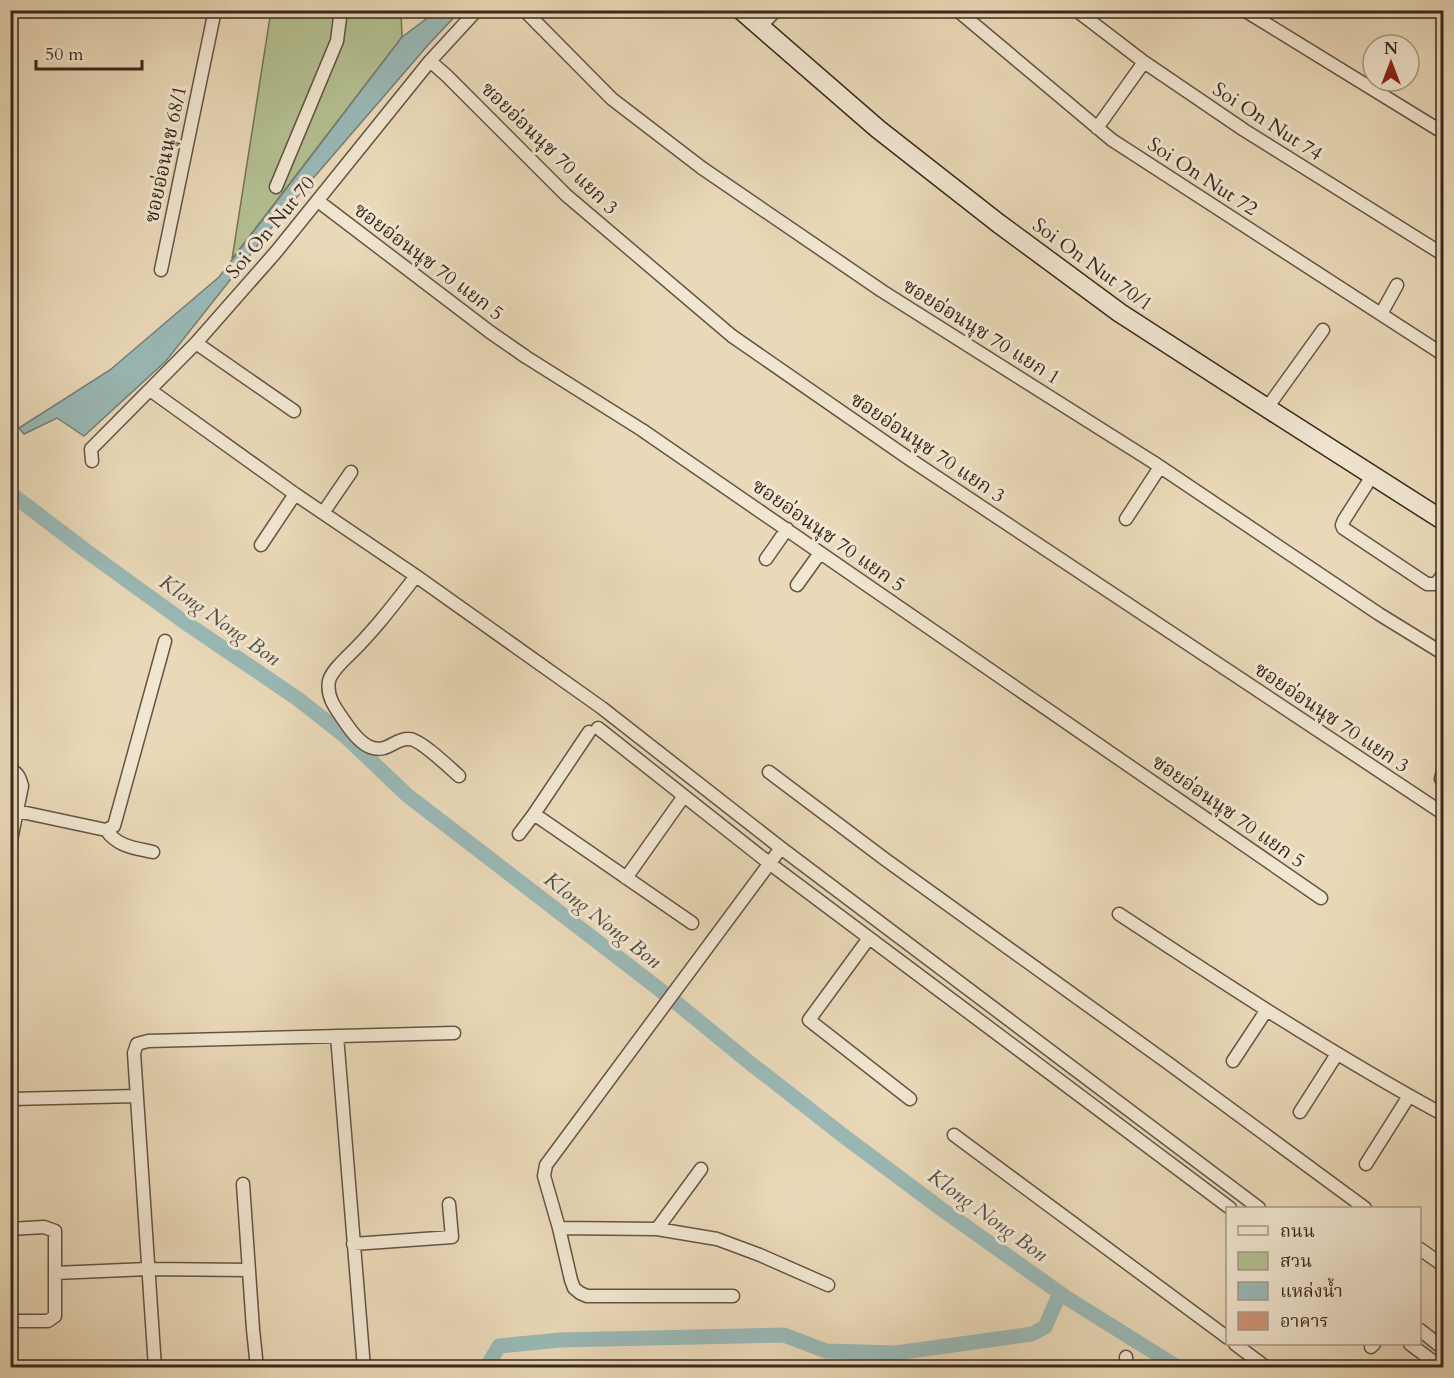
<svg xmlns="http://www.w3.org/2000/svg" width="1454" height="1378" viewBox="0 0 1454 1378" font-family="Cardo,'Noto Serif Thai',serif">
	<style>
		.green { fill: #b4c091; stroke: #767457; stroke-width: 1.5 }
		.water { fill: #9ab9b7; stroke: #737f79; stroke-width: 1.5 }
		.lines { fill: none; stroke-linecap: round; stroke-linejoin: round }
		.canal { stroke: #9ab9b7; stroke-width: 15 }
		.building { fill: #d19479; stroke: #39281d; stroke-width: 1.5 }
		.street-casing { stroke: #655444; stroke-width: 15 }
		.secondary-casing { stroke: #39281d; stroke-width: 21 }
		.street { stroke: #f1e6d1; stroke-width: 12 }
		.secondary { stroke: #f1e6d1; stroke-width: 18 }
		.labels { text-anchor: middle; stroke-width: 6; stroke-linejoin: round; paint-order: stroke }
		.street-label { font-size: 20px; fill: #39281d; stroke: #f1e6d1 }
		.water-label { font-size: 21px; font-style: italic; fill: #514c44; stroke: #f1e6d1 }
	</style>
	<rect width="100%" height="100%" fill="#ead9b8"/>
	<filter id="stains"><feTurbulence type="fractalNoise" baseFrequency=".00333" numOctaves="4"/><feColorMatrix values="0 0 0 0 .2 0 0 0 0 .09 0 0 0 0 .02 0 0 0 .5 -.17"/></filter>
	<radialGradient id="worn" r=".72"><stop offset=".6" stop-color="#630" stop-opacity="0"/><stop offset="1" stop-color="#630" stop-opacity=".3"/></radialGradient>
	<path class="green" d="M271,11H401L402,37L232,259Z"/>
	<path class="water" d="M437,11H460L428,45L284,212L166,361L84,436L57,418L24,434L19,428L110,370L219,277L402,37Z"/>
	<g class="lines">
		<path class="canal" d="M10,493L85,550L183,621L298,699L345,736L407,795L668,996L750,1063L845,1137L940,1208L1067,1298L1179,1368
			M488,1368L489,1363L499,1346L560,1340L784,1335L826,1351L896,1353L1032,1334L1045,1327L1060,1293"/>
	</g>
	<path class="building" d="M401,10H413V14H401Z"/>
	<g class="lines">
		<g class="street-casing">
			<path id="street" d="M524,10L612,99L702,168L882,291L1153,462L1379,614L1444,654
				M957,10L1112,140L1444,355
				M1076,10L1144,62L1244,130L1444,255
				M1244,10L1444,133
				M760,27L776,10
				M430,61L447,76L566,195L732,336L908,458L1444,814
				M1097,128L1144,62
				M276,187L337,41L341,10
				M318,201L490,332L526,357L642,430L1321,898
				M161,270L215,10
				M1381,314L1397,285
				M196,343L294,411
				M150,390L295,494L416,576L602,708L781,848L1259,1208
				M1267,408L1323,330
				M92,461L91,449L196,343L276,252L430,61L477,10
				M1372,476L1344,520L1342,525L1343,528L1427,584H1436L1444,573
				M323,513L351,472
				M1126,519L1160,467
				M261,545L295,494
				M766,559L787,529
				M416,576C395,603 374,631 348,656C342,662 331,672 329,681C326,697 336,709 345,722C351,731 360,743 370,747C388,754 394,738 409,739C420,739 450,768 459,776
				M797,585L820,553
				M598,728L769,863L1230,1208
				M1444,768L1441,779L1444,784
				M10,769C18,773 20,778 22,786L10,845
				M769,772L886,860L1168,1063L1365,1208
				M17,811L106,830L114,826L165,641
				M534,814L692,923
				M106,830C118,847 135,848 153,852
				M519,834L534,814L589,732
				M626,878L684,796
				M1119,914C1225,984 1332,1054 1444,1115
				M869,938L809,1020L910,1099
				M337,1036L364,1368
				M1233,1061L1266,1011
				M10,1099L137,1096
				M1300,1112L1337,1054
				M954,1135L1228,1338
				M1366,1164L1409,1096
				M243,1184L253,1329L257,1368
				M1443,1213L1444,1212
				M559,1228L657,1229L701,1169
				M10,1229L44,1227L55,1231V1316L48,1321H10
				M657,1229L717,1239L760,1255L828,1285
				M353,1244L452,1237L449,1204
				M1420,1249L1444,1266
				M55,1273L148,1269L249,1270
				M733,1296H587L580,1293L574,1288L571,1280L559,1228L544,1176L546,1165L781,848
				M1420,1330L1444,1349
				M1235,1344L1267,1368
				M1410,1344L1442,1368
				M1371,1347L1374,1344
				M1126,1357L1127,1368
				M155,1368L134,1053L137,1044L148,1041L454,1033"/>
		</g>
		<g class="secondary-casing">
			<path id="secondary" d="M741,10L878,129L998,223L1120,313L1267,408L1444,521"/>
		</g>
		<use href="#street" class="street"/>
		<use href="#secondary" class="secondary"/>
	</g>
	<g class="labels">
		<g class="street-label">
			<text transform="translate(1268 121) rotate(33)" y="7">Soi On Nut 74</text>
			<text transform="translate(550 148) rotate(44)" y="7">ซอยอ่อนนุช 70 แยก 3</text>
			<text transform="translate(165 154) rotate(-78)" y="7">ซอยอ่อนนุช 68/1</text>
			<text transform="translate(1203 176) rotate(33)" y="7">Soi On Nut 72</text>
			<text transform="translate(270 227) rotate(-50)" y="7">Soi On Nut 70</text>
			<text transform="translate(429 261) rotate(37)" y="7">ซอยอ่อนนุช 70 แยก 5</text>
			<text transform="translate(1093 264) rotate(36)" y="7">Soi On Nut 70/1</text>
			<text transform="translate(982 331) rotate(32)" y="7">ซอยอ่อนนุช 70 แยก 1</text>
			<text transform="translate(928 447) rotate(34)" y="7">ซอยอ่อนนุช 70 แยก 3</text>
			<text transform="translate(829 535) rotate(35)" y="7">ซอยอ่อนนุช 70 แยก 5</text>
			<text transform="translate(1332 717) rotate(34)" y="7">ซอยอ่อนนุช 70 แยก 3</text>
			<text transform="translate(1229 811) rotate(35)" y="7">ซอยอ่อนนุช 70 แยก 5</text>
		</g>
		<g class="water-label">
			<text transform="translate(220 620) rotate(35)" y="7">Klong Nong Bon</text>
			<text transform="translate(603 920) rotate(38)" y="7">Klong Nong Bon</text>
			<text transform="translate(988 1215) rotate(36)" y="7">Klong Nong Bon</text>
		</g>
	</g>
	<rect width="1454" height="1378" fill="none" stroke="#ead9b8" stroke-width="36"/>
	<rect x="12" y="12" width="1430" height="1354" fill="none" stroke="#39281d" stroke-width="3"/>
	<rect x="18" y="18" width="1418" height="1342" fill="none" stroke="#39281d" stroke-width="1.5"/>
	<rect x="1226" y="1207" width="195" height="138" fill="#f1e6d1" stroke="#a79a89" stroke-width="1.5"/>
	<rect x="1238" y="1226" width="30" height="9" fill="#f1e6d1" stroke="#a79a89" stroke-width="1.5"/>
	<text x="1280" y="1237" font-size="18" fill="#39281d">ถนน</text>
	<rect x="1238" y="1252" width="30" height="18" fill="#b4c091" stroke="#a79a89" stroke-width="1.5"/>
	<text x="1280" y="1267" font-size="18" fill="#39281d">สวน</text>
	<rect x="1238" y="1282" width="30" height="18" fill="#9ab9b7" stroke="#a79a89" stroke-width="1.5"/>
	<text x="1280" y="1297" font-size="18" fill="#39281d">แหล่งน้ำ</text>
	<rect x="1238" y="1312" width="30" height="18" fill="#d19479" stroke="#a79a89" stroke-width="1.5"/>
	<text x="1280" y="1327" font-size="18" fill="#39281d">อาคาร</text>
	<g transform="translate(1391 63)"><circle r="28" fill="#f1e6d1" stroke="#a79a89" stroke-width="1.5"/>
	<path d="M0-4.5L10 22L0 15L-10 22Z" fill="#8f2418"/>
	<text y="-9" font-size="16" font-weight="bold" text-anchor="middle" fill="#39281d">N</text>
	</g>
	<path d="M36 60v9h106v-9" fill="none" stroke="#39281d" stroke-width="3"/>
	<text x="45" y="60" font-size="18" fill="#39281d" stroke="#f1e6d1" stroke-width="4.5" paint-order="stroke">50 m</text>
	<rect width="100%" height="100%" filter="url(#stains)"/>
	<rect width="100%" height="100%" fill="url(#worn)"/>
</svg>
